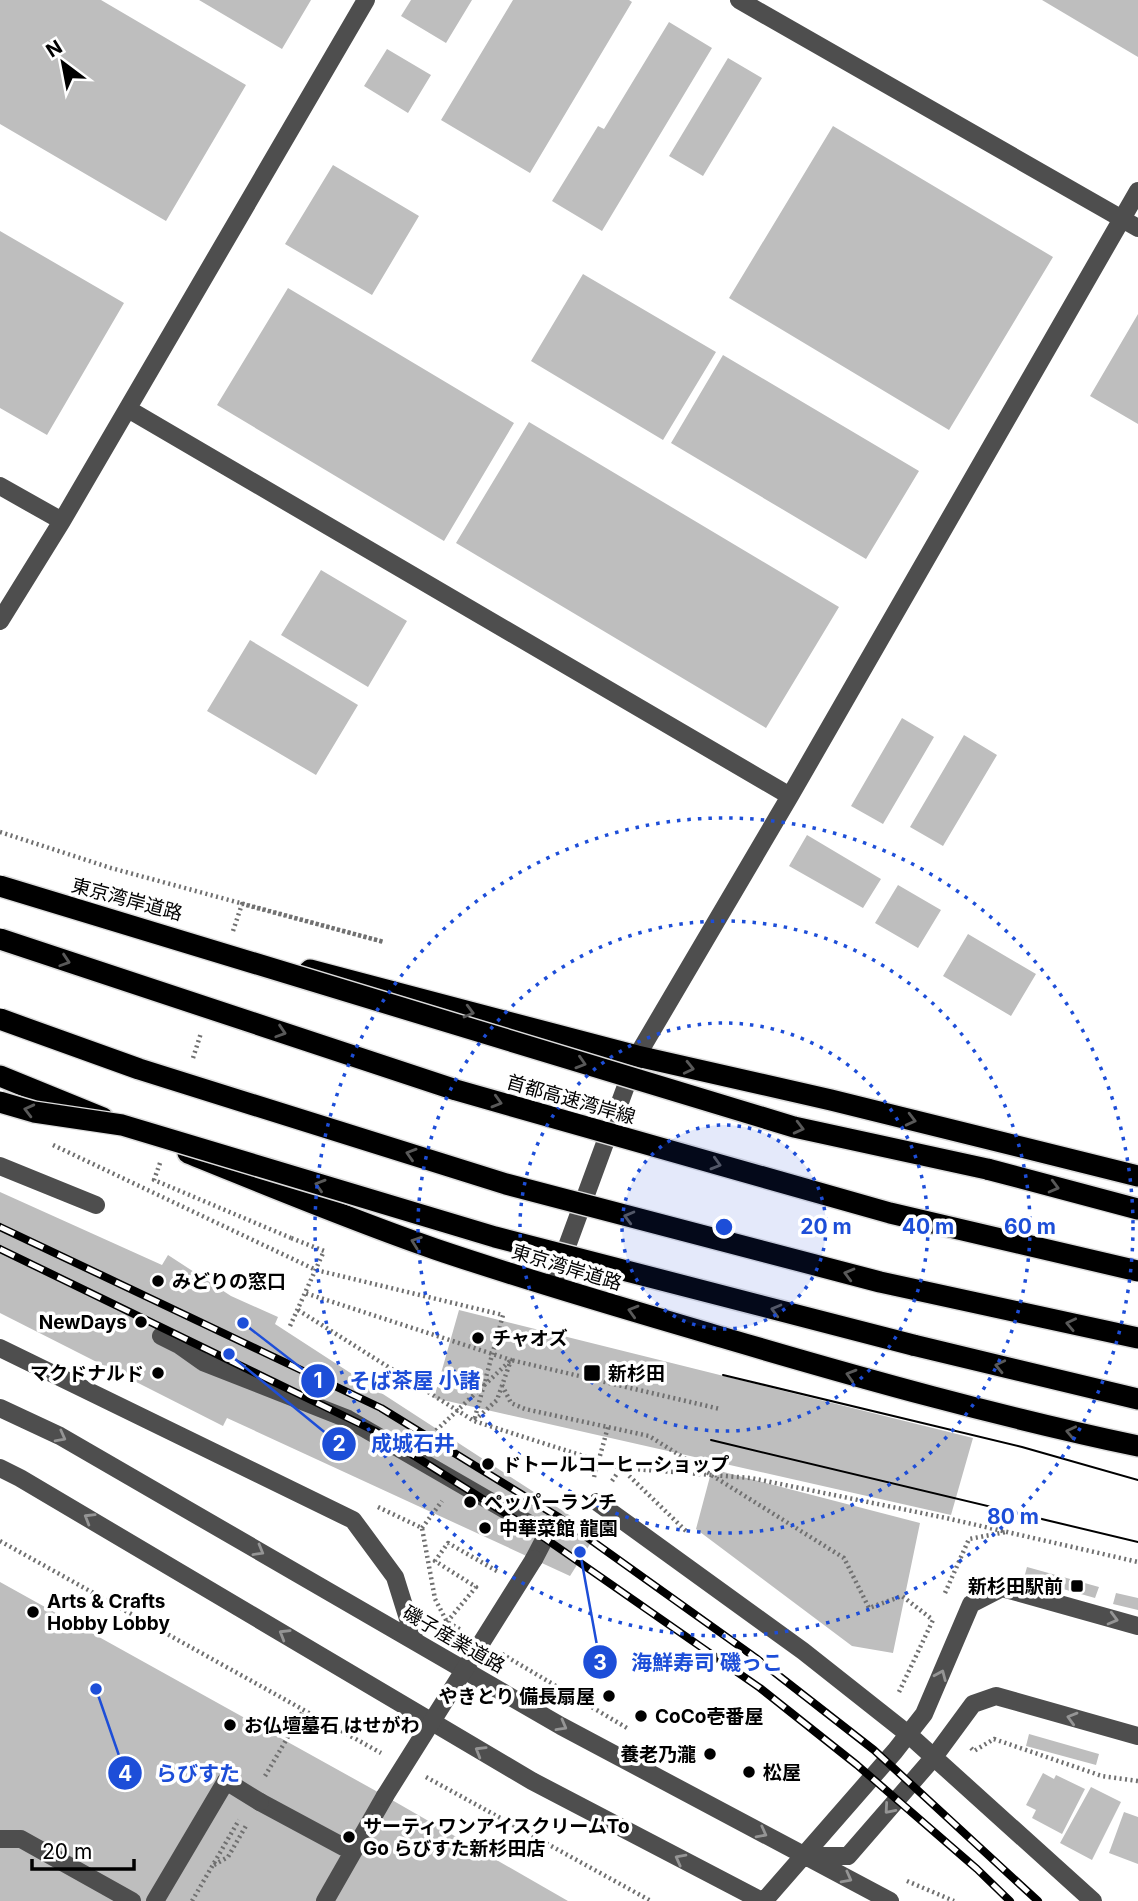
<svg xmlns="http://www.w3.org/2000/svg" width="1138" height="1901" viewBox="0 0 1138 1901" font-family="Inter,'Noto Sans JP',sans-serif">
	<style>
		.building { fill: #bebebe }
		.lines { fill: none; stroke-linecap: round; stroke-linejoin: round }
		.highway-casing { stroke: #dbdbdb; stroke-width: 24 }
		.path { stroke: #707070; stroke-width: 4.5; stroke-dasharray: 2 3.5; stroke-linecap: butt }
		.minor { stroke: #4e4e4e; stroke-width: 18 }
		.highway { stroke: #000; stroke-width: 21 }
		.tram { stroke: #000; stroke-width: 2 }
		.rail-casing { stroke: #000; stroke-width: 8 }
		.rail { stroke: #fff; stroke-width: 5; stroke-dasharray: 16; stroke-linecap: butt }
		.highway-bridge-casing { stroke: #dbdbdb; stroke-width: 24; stroke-linecap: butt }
		.path-bridge { stroke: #707070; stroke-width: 4.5; stroke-dasharray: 2 3.5; stroke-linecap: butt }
		.minor-bridge { stroke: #4e4e4e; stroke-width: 18 }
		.highway-bridge { stroke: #000; stroke-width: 21 }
		.oneway { stroke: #595959 }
		.oneway2 { stroke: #959595 }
		.ring { fill: none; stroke: #1d4ed8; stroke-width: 3.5; stroke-dasharray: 3.5 7 }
		.poi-dot { fill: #000; stroke: #fff; stroke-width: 2.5 }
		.labels { text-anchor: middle; stroke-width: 7; stroke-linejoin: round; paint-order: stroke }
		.street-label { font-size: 19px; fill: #000; stroke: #fff }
		.poi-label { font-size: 19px; font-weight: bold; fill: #000; stroke: #fff; text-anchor: start }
		.centre { fill: #1d4ed8; stroke: #fff; stroke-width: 3.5 }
		.ring-label { font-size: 21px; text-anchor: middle; font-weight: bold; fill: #1d4ed8; stroke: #fff; stroke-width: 7; stroke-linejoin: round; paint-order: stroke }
		.leader { fill: none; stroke: #1d4ed8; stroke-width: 2.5 }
		.callout-dot { fill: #1d4ed8; stroke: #fff; stroke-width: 2.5 }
		.mark-label { font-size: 21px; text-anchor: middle; font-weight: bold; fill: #fff }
		.callout-label { font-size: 21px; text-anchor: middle; font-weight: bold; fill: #1d4ed8; stroke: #fff; stroke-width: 7; stroke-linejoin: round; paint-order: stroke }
	</style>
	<rect width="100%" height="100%" fill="#fff"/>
	<path class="building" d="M0,0H101L246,85L166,221L0,124Z
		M199,0H311L282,49Z
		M411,0H472L446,43L401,16Z
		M513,0H629L632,2L530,173L441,120Z
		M1042,0H1138V57Z
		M669,22L712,48L602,231L552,201L598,126L604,129Z
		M387,49L431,75L408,113L364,86Z
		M728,58L762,78L703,176L669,156Z
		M833,126L1053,257L949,430L729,298Z
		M333,165L419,216L372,295L285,244Z
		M0,231L124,303L47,435L0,408Z
		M583,274L716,352L663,440L531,361Z
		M288,288L514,423L444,541L217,405Z
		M1138,314V424L1090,396Z
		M723,355L919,471L866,559L671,443Z
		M529,422L839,607L766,728L456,543Z
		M321,570L407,621L368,687L281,635Z
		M250,640L358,705L316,775L207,711Z
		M902,718L934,737L883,824L851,806Z
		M964,735L997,755L943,846L910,827Z
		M807,835L881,879L863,908L789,866Z
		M898,885L941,910L918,948L875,923Z
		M968,934L1036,974L1011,1016L943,976Z
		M0,1192L162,1265L168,1255L231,1296L278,1317L275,1324L597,1533L570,1576L227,1418L223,1426L0,1313Z
		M459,1310L973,1438L951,1515L434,1398Z
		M712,1469L920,1523L893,1653L852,1646L696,1529Z
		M1027,1567L1099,1587L1095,1598L1024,1578Z
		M0,1582L385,1796L568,1901H0Z
		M1116,1593L1138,1598V1610L1113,1604Z
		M1029,1734L1099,1754L1096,1765L1026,1746Z
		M1043,1773L1054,1779L1056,1775L1085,1789L1062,1834L1032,1818L1036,1810L1026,1805Z
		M1091,1787L1121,1802L1092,1860L1060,1843Z
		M1124,1812L1138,1817V1864L1109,1853Z"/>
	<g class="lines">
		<g class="highway-casing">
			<path id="highway" d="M310,970L637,1056L831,1100L1138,1176
				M0,1076L103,1118
				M188,1153C270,1186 351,1220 435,1249C532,1282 630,1310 728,1339C864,1379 1000,1417 1138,1446
				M987,1169L1138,1209
				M913,1345L1138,1399"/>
		</g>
		<path class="path" d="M0,832L111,868L384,942
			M53,1145L316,1270L503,1315L474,1421L621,1468L686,1531
			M298,1310L474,1421L497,1400L511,1360L305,1293
			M290,1326L324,1251L291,1238
			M502,1385L511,1403L525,1409L649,1436L844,1558L869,1608L902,1596L933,1620
			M428,1438L511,1360L720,1409
			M594,1477L608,1427
			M612,1481L621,1468L751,1478L946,1518L1138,1562
			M378,1507L422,1528L435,1599L447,1622L461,1630
			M422,1528L442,1501
			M0,1541L381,1753
			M945,1593L969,1539L1006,1532
			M447,1622L476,1587L435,1561L448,1543L497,1571
			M502,1654L627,1728
			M899,1692L933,1620
			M971,1748L974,1751L994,1739L1102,1776L1138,1781
			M265,1776L303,1711
			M426,1777L651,1901
			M535,1837L546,1820L544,1819
			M214,1865L228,1857L247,1824
			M907,1881L954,1901
			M192,1901L239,1820"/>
		<path class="minor" d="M739,0L1138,228
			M128,409L790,796
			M0,486L62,521
			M0,621L62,521L366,0
			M0,1166L96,1205
			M552,1287L637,1056L790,796L1138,191
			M161,1336L179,1345L203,1362L348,1419L547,1534L534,1559
			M0,1348L353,1520L395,1577L415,1641
			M0,1408L60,1436L561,1726L890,1901
			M0,1468L20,1478L532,1781L762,1901
			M597,1502L803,1651L908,1734L1093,1901
			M260,1802L353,1852
			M0,1839H21L132,1901
			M808,1856H848L934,1757L973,1704L996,1696L1138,1736
			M155,1901L226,1781
			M325,1901L385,1796
			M764,1901L895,1751L924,1714L971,1604L1002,1588L1138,1626"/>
		<use href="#highway" class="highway"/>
		<path class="tram" d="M723,1375L1022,1447L1138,1480
			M711,1440L1138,1542"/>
		<g class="rail-casing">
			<path id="rail" d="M0,1227L381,1408L560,1518L756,1658L874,1750L1038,1901
				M0,1249L375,1431L543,1537L760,1688L857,1765L977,1869L1010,1901"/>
		</g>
		<use href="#rail" class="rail"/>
		<g class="highway-bridge-casing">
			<path id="highway-bridge" d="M0,886L794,1127L987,1169
				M0,939L456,1090L890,1213L1138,1271
				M0,1019L139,1069L506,1184L880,1282L1138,1338
				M0,1102L34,1112L122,1125L495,1237L913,1345"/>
		</g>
		<path class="path-bridge" d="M233,931L242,904L384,942
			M193,1058L201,1033
			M160,1163L154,1180L291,1238"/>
		<path class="minor-bridge" d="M226,1781L260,1802
			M385,1796L534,1559"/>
		<use href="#highway-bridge" class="highway-bridge"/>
	</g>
	<defs><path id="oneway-chevron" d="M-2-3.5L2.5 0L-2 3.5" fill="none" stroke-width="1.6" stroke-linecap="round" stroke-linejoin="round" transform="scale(1.75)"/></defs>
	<g class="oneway">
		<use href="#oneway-chevron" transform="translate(65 961) rotate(18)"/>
		<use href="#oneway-chevron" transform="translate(469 1012) rotate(15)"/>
		<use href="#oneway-chevron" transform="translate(281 1032) rotate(18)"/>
		<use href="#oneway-chevron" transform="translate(581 1063) rotate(17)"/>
		<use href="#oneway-chevron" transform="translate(689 1068) rotate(13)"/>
		<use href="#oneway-chevron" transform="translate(497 1102) rotate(16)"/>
		<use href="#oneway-chevron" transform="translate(29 1110) rotate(-166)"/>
		<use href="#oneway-chevron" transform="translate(911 1120) rotate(14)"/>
		<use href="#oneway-chevron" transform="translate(799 1128) rotate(14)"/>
		<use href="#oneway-chevron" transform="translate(411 1154) rotate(-163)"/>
		<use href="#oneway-chevron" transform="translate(716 1164) rotate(16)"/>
		<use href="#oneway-chevron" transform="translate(320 1185) rotate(-163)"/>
		<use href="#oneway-chevron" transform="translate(1054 1187) rotate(15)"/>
		<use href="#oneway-chevron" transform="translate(629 1217) rotate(-165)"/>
		<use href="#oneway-chevron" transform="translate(416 1242) rotate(-160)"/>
		<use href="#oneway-chevron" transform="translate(849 1274) rotate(-165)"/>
		<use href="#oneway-chevron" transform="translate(776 1310) rotate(-165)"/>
		<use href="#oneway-chevron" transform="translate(633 1311) rotate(-164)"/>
		<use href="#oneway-chevron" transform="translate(1071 1324) rotate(-168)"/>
		<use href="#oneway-chevron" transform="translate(1000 1366) rotate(-167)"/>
		<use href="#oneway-chevron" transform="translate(851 1375) rotate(-164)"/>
		<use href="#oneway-chevron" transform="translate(1071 1432) rotate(-168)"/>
	</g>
	<g class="oneway2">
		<use href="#oneway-chevron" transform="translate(61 1437) rotate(28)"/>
		<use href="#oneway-chevron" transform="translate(89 1518) rotate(-149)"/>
		<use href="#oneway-chevron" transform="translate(259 1551) rotate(30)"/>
		<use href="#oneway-chevron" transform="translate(1113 1619) rotate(15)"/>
		<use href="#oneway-chevron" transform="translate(284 1634) rotate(-149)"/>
		<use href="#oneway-chevron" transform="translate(941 1675) rotate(-67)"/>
		<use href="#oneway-chevron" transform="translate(1072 1718) rotate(-164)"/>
		<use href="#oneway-chevron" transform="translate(562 1726) rotate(29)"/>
		<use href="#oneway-chevron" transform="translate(480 1751) rotate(-149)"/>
		<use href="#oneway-chevron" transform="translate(889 1809) rotate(131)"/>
		<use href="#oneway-chevron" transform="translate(762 1833) rotate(28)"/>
		<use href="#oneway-chevron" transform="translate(680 1859) rotate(-152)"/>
		<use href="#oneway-chevron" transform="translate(847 1878) rotate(28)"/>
	</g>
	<circle cx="724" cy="1227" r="102" fill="#1d4ed8" fill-opacity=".12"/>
	<g class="ring">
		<circle cx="724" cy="1227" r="102"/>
		<circle cx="724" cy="1227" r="204"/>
		<circle cx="724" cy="1227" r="306"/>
		<circle cx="724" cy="1227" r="409"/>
	</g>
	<g class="poi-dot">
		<circle cx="158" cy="1281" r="7"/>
		<circle cx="141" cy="1322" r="7"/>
		<circle cx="478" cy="1338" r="7"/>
		<circle cx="158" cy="1373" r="7"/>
		<rect x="583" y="1364" width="18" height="18" rx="3.5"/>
		<circle cx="488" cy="1464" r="7"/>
		<circle cx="470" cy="1502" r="7"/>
		<circle cx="485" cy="1528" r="7"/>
		<rect x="1070" y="1579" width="14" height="14" rx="3.5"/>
		<circle cx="33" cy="1612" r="7"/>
		<circle cx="609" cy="1696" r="7"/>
		<circle cx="641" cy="1716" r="7"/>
		<circle cx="230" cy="1725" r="7"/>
		<circle cx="710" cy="1754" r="7"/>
		<circle cx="749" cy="1772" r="7"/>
		<circle cx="349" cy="1837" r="7"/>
	</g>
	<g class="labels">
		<g class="street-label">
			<text transform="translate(127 899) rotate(15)" y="7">東京湾岸道路</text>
			<text transform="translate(571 1099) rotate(16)" y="7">首都高速湾岸線</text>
			<text transform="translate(567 1267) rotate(17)" y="7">東京湾岸道路</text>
			<text transform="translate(454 1639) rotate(30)" y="7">磯子産業道路</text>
		</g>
		<g class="poi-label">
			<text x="172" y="1288">みどりの窓口</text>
			<text x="127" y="1329" text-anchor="end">NewDays</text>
			<text x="492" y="1345">チャオズ</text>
			<text x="144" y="1380" text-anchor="end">マクドナルド</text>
			<text x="608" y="1380">新杉田</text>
			<text x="502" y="1471">ドトールコーヒーショップ</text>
			<text x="484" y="1509">ペッパーランチ</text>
			<text x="499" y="1535">中華菜館 龍園</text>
			<text x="1063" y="1593" text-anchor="end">新杉田駅前</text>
			<text x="47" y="1608">Arts &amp; Crafts<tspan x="47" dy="22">Hobby Lobby</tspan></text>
			<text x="595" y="1703" text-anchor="end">やきとり 備長扇屋</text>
			<text x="655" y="1723">CoCo壱番屋</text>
			<text x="244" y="1732">お仏壇墓石 はせがわ</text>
			<text x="696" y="1761" text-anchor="end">養老乃瀧</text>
			<text x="763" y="1779">松屋</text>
			<text x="363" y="1833">サーティワンアイスクリームTo<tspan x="363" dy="22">Go らびすた新杉田店</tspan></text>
		</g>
	</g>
	<circle cx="724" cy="1227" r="10" class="centre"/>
	<g class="ring-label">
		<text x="826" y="1234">20 m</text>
		<text x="928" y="1234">40 m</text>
		<text x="1030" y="1234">60 m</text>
		<text x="1013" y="1524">80 m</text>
	</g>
	<path class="leader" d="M243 1323L318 1381M229 1354L339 1444M580 1552L600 1662M96 1689L125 1773"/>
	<g class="callout-dot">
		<circle cx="243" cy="1323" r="7"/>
		<circle cx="229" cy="1354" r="7"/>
		<circle cx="580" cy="1552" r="7"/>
		<circle cx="96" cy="1689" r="7"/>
		<circle cx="318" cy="1381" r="18"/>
		<circle cx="339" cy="1444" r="18"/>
		<circle cx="600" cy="1662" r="18"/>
		<circle cx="125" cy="1773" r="18"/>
	</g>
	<g class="mark-label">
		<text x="318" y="1388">1</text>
		<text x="339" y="1451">2</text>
		<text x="600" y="1670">3</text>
		<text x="125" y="1781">4</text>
	</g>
	<g class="callout-label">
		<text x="415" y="1388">そば茶屋 小諸</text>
		<text x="413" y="1451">成城石井</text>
		<text x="707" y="1670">海鮮寿司 磯っこ</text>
		<text x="198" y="1781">らびすた</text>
	</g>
	<g transform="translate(63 63) rotate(328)" stroke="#ffffff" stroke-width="5" paint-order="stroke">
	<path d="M0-5L12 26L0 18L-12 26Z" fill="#000000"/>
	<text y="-10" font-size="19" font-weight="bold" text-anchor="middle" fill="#000000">N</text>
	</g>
	<path d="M32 1859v10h102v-10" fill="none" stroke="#000000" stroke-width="3.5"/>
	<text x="42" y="1859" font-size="21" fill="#000000" stroke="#ffffff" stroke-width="5" paint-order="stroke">20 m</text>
</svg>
